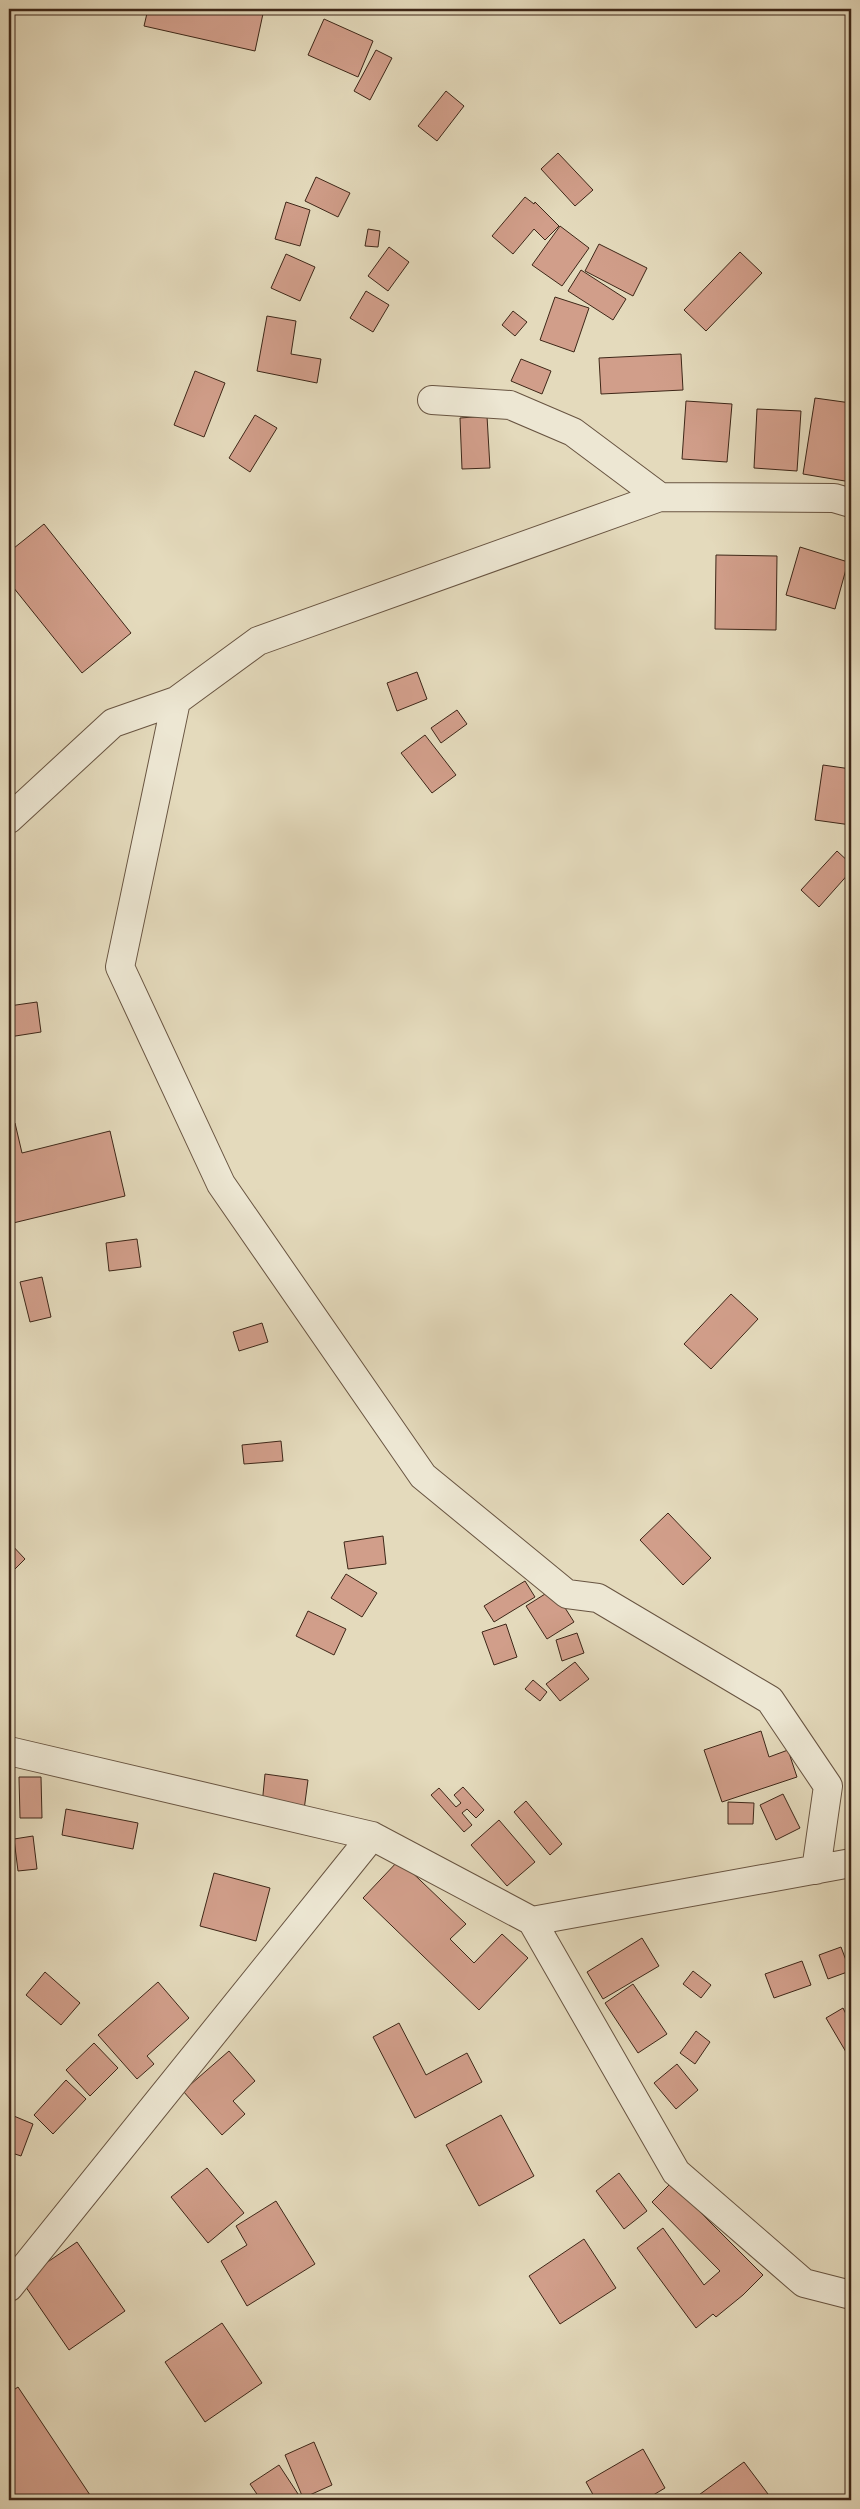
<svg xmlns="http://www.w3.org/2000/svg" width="860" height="2509" viewBox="0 0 860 2509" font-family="Cardo,serif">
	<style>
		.building { fill: #d19e8a; stroke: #3e2718 }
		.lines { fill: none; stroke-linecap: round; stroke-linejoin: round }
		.minor-casing { stroke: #685441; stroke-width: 30 }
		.minor { stroke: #ede7d3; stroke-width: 28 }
	</style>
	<rect width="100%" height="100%" fill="#e4dabc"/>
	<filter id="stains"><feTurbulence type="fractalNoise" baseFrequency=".004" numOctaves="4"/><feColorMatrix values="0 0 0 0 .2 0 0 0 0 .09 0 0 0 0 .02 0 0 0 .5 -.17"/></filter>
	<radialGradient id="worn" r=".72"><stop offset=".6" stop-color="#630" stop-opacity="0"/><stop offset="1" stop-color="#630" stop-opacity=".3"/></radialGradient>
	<path class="building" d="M148,9H215L233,13L234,9H264L255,51L144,26Z
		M324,19L373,41L358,77L308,55Z
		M376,50L392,58L370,100L354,91Z
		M446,91L464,106L437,141L418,126Z
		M558,153L593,190L575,206L541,169Z
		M316,177L350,193L338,217L305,201Z
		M525,197L534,204L535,202L559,226L545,240L534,229L513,254L492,236Z
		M286,202L310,210L300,246L275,239Z
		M560,226L589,248L562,286L532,265Z
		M368,229L380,231L378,247L365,246Z
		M599,244L647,268L633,296L585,271Z
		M389,247L409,262L388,291L368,276Z
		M740,252L762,273L706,331L684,310Z
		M286,254L315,267L300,301L271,288Z
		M581,270L626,299L613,320L568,291Z
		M366,291L389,305L373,332L350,318Z
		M555,297L589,308L574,352L540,340Z
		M513,311L527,322L515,336L502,325Z
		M267,316L296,321L291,354L321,359L317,383L257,371Z
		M681,354L683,390L601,394L599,358Z
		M521,359L551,371L542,394L511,381Z
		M195,371L225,383L204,437L174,425Z
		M815,398L851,403V482L803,474Z
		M686,401L732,404L727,462L682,459Z
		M757,409L801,411L797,471L754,468Z
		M255,415L277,428L250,472L229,458Z
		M487,416L490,468L462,469L460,418Z
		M44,524L131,633L82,673L9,582V552Z
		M800,547L848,562L835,609L786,595Z
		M716,555L777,556L776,630L715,629Z
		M417,672L427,699L397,711L387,683Z
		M457,710L467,724L441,743L431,728Z
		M425,735L456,775L432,793L401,753Z
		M823,765L851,769V825L815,820Z
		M837,851L851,864V871L819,907L801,890Z
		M37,1002L41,1032L9,1037V1006Z
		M15,1123L22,1153L110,1131L125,1196L9,1224V1125Z
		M137,1239L141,1267L109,1271L106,1243Z
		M42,1277L51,1317L30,1322L20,1282Z
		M731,1294L758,1319L711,1369L684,1344Z
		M262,1323L268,1342L239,1351L233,1332Z
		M281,1441L283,1461L244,1464L242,1445Z
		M668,1513L711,1558L683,1585L640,1540Z
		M383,1536L386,1564L348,1569L344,1542Z
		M9,1542L25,1559L9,1575Z
		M346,1574L377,1593L362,1617L331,1598Z
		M525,1581L535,1597L494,1622L484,1606Z
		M553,1589L574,1622L547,1639L526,1606Z
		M308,1611L346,1629L334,1655L296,1636Z
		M506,1624L517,1657L494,1665L482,1632Z
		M577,1633L584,1653L562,1661L556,1640Z
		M575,1662L589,1679L560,1701L546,1684Z
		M533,1680L547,1692L540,1701L525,1689Z
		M761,1731L769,1757L788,1750L797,1777L722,1802L704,1750Z
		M265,1774L308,1780L304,1810L262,1805Z
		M19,1777H41L42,1818H20Z
		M463,1787L484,1810L476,1818L467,1809L462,1813L472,1825L464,1832L431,1795L439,1788L456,1807L461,1803L454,1795Z
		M783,1794L800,1828L776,1840L760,1805Z
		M526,1801L562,1844L550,1855L514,1812Z
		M728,1802L754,1803L753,1824H728Z
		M66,1809L138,1823L133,1849L62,1835Z
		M499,1820L535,1862L507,1886L471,1845Z
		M33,1836L37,1869L18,1871L14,1839Z
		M399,1860L466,1924L450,1939L474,1963L502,1934L528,1958L479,2010L363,1898Z
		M214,1873L270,1888L256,1941L200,1926Z
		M642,1938L659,1966L603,1999L587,1972Z
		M841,1947L850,1971L828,1979L819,1955Z
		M802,1961L811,1985L774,1998L765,1974Z
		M693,1971L711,1985L701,1998L683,1984Z
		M45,1972L80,2003L61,2025L26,1995Z
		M158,1982L189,2018L147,2056L154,2064L137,2079L98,2035Z
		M633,1984L667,2034L638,2053L605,2003Z
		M843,2008L851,2024V2048L846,2052L826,2018Z
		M399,2023L426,2075L467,2053L482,2082L415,2118L373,2037Z
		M696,2031L710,2042L695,2064L680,2053Z
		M94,2043L118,2068L90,2096L66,2070Z
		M229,2051L255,2081L233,2101L245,2114L222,2135L183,2091Z
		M677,2064L698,2090L676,2109L654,2083Z
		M66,2080L86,2099L53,2134L34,2115Z
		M9,2114L33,2124L21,2156L9,2152Z
		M501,2115L534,2176L479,2206L446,2145Z
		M207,2168L244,2213L208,2243L171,2197Z
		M619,2173L647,2211L624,2229L596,2191Z
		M671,2183L763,2275L743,2295L716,2317L713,2314L696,2328L637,2248L663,2228L704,2285L720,2271L652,2202Z
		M276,2201L315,2264L247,2306L221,2261L247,2245L236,2226Z
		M584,2239L616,2288L560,2324L529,2276Z
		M77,2242L125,2311L69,2350L21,2280Z
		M222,2323L262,2383L205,2422L165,2362Z
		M18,2387L92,2498L89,2500H9V2393Z
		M314,2442L332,2485L303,2498L285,2455Z
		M643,2449L665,2488L645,2500H596L586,2482Z
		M744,2462L771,2498L768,2500H692Z
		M279,2465L302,2500H261L250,2484Z"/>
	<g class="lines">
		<g class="minor-casing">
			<path id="minor" d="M432,400L510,405L573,432L660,497L834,498L851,503
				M660,497L258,641L176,701L120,967L221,1184L423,1476L567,1594L598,1598L770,1700L828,1786L816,1870
				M9,819L113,723L176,701
				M9,1751L372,1836L532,1921L851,1863
				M532,1921L676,2172L804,2283L851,2295
				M9,2287L372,1836"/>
		</g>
		<use href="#minor" class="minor"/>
	</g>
	<rect width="860" height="2509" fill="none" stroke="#e4dabc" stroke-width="30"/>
	<rect x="10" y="10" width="840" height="2489" fill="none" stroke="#3e2718" stroke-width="2.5"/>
	<rect x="15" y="15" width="830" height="2479" fill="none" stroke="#3e2718"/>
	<rect width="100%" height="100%" filter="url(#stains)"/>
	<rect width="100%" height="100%" fill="url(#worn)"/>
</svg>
